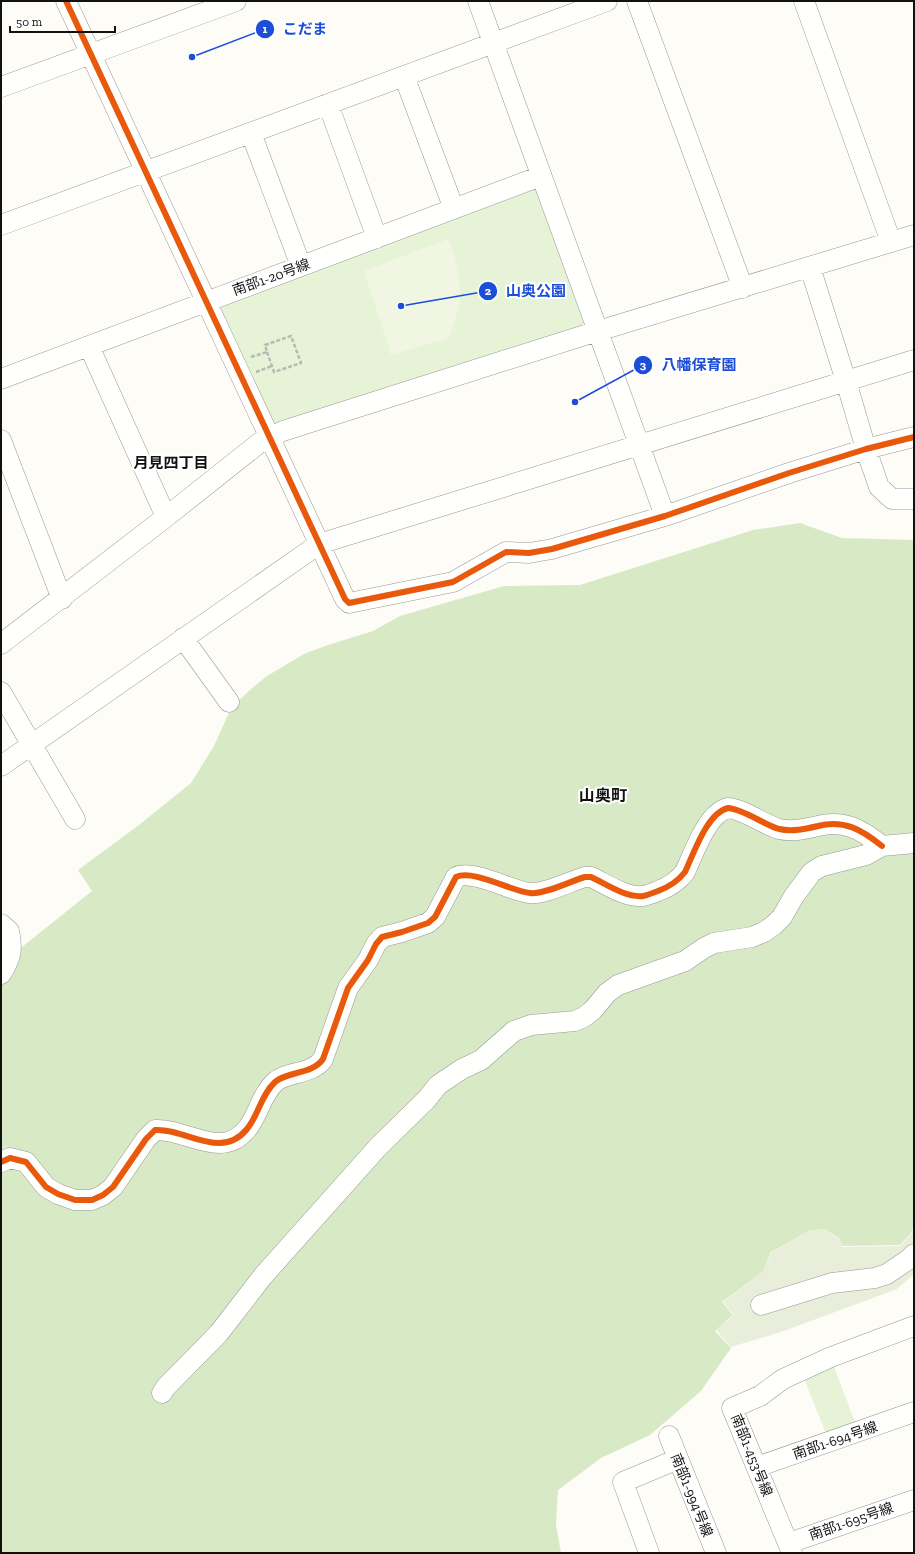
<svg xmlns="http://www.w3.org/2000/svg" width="915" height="1554" viewBox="0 0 915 1554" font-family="'Zilla Slab','Noto Sans JP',serif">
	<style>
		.green { fill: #e7f3d7 }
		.forest { fill: #d8eac5 }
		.cemetery { fill: #e9eedb }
		.pitch { fill: #f0f6e1 }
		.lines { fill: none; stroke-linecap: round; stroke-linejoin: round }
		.minor-casing { stroke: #979795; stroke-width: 21 }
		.path { stroke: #b9b9b8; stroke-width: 2.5; stroke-dasharray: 4 2; stroke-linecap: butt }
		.minor { stroke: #fffffe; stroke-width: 20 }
		.cycleway-casing { stroke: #fff; stroke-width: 8 }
		.cycleway { stroke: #e8590c; stroke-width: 6 }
		.labels { text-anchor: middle; stroke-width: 4; stroke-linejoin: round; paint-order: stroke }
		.street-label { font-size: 14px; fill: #111; stroke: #fff }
		.neighbourhood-label { font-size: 15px; font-weight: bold; fill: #111; stroke: #fff }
		.quarter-label { font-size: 16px; font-weight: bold; fill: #111; stroke: #fff }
		.leader { fill: none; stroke: #1d4ed8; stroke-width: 1.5 }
		.callout-dot { fill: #1d4ed8; stroke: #fff; stroke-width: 1.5 }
		.mark-label { font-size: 12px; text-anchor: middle; font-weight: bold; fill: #fff }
		.callout-label { font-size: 15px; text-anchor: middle; font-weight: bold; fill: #1d4ed8; stroke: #fff; stroke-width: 4; stroke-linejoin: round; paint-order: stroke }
	</style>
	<rect width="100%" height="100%" fill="#fdfcf7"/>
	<path class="green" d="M531,187L539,190L587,322L583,329L279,424L273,421L219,309L222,302Z
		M833,1364L856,1425L827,1436L803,1376Z"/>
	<path class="forest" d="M800,523L842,538L914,540V1227L911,1233L900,1245L842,1246L839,1238L824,1229L809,1231L771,1252L763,1272L722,1302L733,1315L715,1331L731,1348L701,1391L650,1435L601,1458L558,1490L556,1525L561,1553H1V966L17,951L92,891L78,870L139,825L191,783L214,746L231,708L251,689L267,676L304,654L328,645L373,631L400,616L504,586L580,585L753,530Z"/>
	<path class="cemetery" d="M914,1228V1274L897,1289L781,1332L731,1347L716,1330L734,1315L723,1302L763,1272L772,1252L809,1231L824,1229L839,1239L842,1247L900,1246L911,1234Z"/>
	<path class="pitch" d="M448,239C455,255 460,275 460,293C460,308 454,324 449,338L391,355L364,271Z"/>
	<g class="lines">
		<g class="minor-casing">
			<path id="minor" d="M66,1L345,599L349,603L453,582L506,552L529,553L552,549L665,516L789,473L866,449L914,437
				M478,1L665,516
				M637,1L743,288
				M804,1L891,242
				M404,76L454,209
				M1,87L236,1
				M328,104L377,238
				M251,133L301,266
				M1,225L607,1
				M810,267L846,381L866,449L879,487L892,499H914
				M89,346L166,517
				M1,379L541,176
				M1,440L62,599
				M183,638L229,702
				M1,644L166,517L263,440L283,431L585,335L914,235
				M1,692L75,819
				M1,766L319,544L914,360
				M1,924L9,931C13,949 11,958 1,974
				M1,1162L10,1158L26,1162L46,1187L58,1194L75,1200H92L103,1195L113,1187L146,1139L155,1130C186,1128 221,1161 247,1129C258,1116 261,1095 275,1082C287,1071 312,1075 323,1059L348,988L368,960L376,944L382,937L402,932L428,923L435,917L456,877C473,869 511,891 530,893C543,895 571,881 585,877H591C606,884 626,898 643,896C648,895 653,893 658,891C669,887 678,881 685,872C694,853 707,813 728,808C743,809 763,824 779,829C792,832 805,829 818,826C844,819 862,830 882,846
				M761,1305L832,1283L875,1278L887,1274L909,1259L914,1254
				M162,1393L166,1387L219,1333L263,1276L378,1147L426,1100L438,1085L462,1069L481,1060L514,1031L531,1025L575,1021L584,1017L593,1010L607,993L618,985L685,961L704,948L714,943L752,937L764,932L774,925L782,917L794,896L812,872L822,866L866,855L882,846L914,843
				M669,1436L716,1553
				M757,1467L914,1412
				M789,1543L914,1500
				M649,1553L623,1482L678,1459
				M792,1553L732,1408L760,1396L783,1379L831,1357L914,1326"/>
		</g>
		<path class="path" d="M251,357L267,352L265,345L291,336L301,363L274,372L267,352
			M256,372L272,366"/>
		<use href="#minor" class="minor"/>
		<g class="cycleway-casing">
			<path id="cycleway" d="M66,1L345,599L349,603L453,582L506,552L529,553L552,549L665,516L789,473L866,449L914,437
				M1,1162L10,1158L26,1162L46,1187L58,1194L75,1200H92L103,1195L113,1187L146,1139L155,1130C186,1128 221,1161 247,1129C258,1116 261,1095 275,1082C287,1071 312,1075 323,1059L348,988L368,960L376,944L382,937L402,932L428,923L435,917L456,877C473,869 511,891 530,893C543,895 571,881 585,877H591C606,884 626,898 643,896C648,895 653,893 658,891C669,887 678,881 685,872C694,853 707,813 728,808C743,809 763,824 779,829C792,832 805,829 818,826C844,819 862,830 882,846"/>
		</g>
		<use href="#cycleway" class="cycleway"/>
	</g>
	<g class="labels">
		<g class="street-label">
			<text transform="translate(271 277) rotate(-20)" y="5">南部1-20号線</text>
			<text transform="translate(835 1440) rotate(-19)" y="5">南部1-694号線</text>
			<text transform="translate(752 1455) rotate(68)" y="5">南部1-453号線</text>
			<text transform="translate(692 1495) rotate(68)" y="5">南部1-994号線</text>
			<text transform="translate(851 1521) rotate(-19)" y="5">南部1-695号線</text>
		</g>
		<g class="neighbourhood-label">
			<text x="171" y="468">月見四丁目</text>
		</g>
		<g class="quarter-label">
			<text x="603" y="801">山奥町</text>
		</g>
	</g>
	<path class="leader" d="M192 57L265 29M401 306L488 291M575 402L643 365"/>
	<g class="callout-dot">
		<circle cx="192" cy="57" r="4"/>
		<circle cx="401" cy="306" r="4"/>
		<circle cx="575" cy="402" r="4"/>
		<circle cx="265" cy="29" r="10"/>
		<circle cx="488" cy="291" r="10"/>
		<circle cx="643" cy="365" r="10"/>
	</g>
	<g class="mark-label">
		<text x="265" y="33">1</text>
		<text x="488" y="295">2</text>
		<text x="643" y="369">3</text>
	</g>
	<g class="callout-label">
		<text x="305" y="34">こだま</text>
		<text x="536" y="296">山奥公園</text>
		<text x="699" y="370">八幡保育園</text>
	</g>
	<rect width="915" height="1554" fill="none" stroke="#111111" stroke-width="4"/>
	<path d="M10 26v6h105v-6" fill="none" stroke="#111111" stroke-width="2"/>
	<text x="16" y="26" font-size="12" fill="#111111" stroke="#ffffff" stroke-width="3" paint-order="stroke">50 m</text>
</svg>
